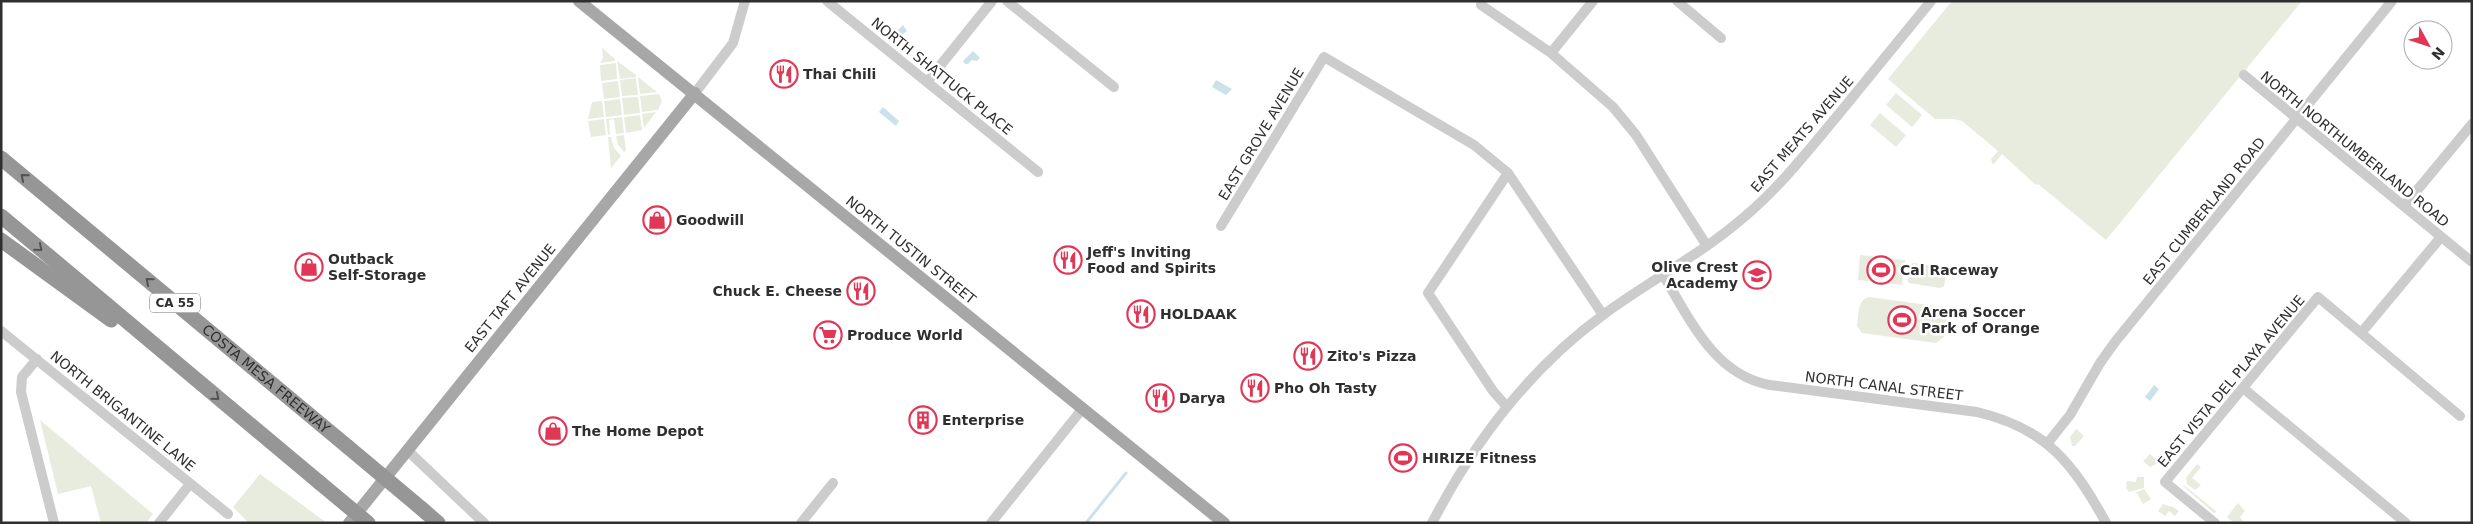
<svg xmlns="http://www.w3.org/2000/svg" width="2473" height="524" viewBox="0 0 2473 524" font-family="'DejaVu Sans',sans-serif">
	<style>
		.green { fill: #e7ecde }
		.water { fill: #cbe2eb }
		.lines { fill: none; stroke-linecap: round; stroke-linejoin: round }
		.stream { stroke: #cbe2eb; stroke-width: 3 }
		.minor { stroke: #ccc; stroke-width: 10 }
		.major { stroke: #a7a7a7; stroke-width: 12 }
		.highway { stroke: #969696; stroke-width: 15 }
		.highway-bridge { stroke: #969696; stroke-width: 15 }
		.oneway { stroke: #535353 }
		.labels { text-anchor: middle; stroke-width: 5; stroke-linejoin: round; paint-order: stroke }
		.shield { fill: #fff; stroke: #6d6d6d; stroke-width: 1 }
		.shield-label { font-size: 12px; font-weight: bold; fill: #2f2f2f }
		.poi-label { font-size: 14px; font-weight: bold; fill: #2f2f2f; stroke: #fff; text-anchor: start }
		.street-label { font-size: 14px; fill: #2f2f2f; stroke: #fff }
	</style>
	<rect width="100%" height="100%" fill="#fff"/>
	<path class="green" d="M1952,1H2302L2106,240L2038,184L2036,185L2002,154L1993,165L1991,159L1998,151L1962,121L1953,119H1935L1888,79Z
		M602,48L615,59V61L600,63L603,58Z
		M617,61L636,75V77L620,79Z
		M616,63L617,79L601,81L600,65Z
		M638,77L657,92L640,94Z
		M636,78L638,95L622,96L620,80Z
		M618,81L620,97L604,99L602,83Z
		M1896,93L1922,115L1912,127L1886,105Z
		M659,94L662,101L658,110L642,112L640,96Z
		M638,97L640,113L624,115L622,98Z
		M620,99L622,115L606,117L604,101Z
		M602,101L604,117L588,119L592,102Z
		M656,112L644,128L642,114Z
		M1880,113L1906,135L1896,147L1870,125Z
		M640,115L642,130L626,133L624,117Z
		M622,117L624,133L616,134L614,119L609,120L610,134L608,135L606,119Z
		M604,119L606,135L591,137L588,121Z
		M624,135L626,150L624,152L618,145L616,136Z
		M608,137H611L614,148L621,156L611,168Z
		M1860,255L1905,260L1902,285L1858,280Z
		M1913,263L1945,267L1947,271L1944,286L1940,288L1909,283C1906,278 1907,266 1913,263Z
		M1869,297L1943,307L1947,314L1944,337L1936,343L1862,333L1857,326C1859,315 1857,300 1869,297Z
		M40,420L153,514L146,523H101L91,486L58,494Z
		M2076,429L2084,436L2075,446H2072L2070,437Z
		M2150,454L2156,459L2160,454L2166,459L2150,467L2143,461Z
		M2197,464L2201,467L2192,478L2201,485L2195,490L2187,484L2186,478Z
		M260,474L327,523H249L233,507Z
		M2137,477H2144V488L2129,492L2126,488L2127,481L2136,482Z
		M2183,486H2185L2217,512L2214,513Z
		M2144,489L2151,499L2143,504L2137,493H2135Z
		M2238,503L2245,511L2240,517L2243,521L2234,523L2227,517Z
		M2163,504L2173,507L2179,511L2175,516L2169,511L2165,516L2158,511Z"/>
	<path class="water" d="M903,25L907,31L903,34L904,40L899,41L895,33Z
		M973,51L980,58L977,61L972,60L968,64H965L963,61Z
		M1216,80L1232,89L1226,95L1212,87Z
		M883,107L899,121L896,126L879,112Z
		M2154,385L2159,389L2150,401L2145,397Z"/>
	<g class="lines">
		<path class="stream" d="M1086,523L1126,473"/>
		<path class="minor" d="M827,1L1038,172
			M1007,1L1114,87
			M1677,1L1721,38
			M1481,5L1551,53L1613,107L1636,135L1707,246
			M1551,53L1593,1
			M2244,75L2472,262
			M927,82L992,1
			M695,93L733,43L745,1
			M2404,206L2472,124
			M1221,226L1324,57L1474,145L1508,173L1603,315
			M1663,275C1690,319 1714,375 1770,385L1977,412C2046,428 2074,464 2106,523
			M1,331L228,514
			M2361,333L2441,237
			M37,359L22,377L21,392L54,523
			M2243,388L2406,523
			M1507,407L1493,391L1428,293L1508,173
			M2047,444L2070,415L2100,363L2115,342L2392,1
			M407,450L484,523
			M159,523L190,484
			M801,523L833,483
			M991,523L1083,408
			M1432,523C1474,442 1529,369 1603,315C1649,281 1700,255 1743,218C1779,188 1808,151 1838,115C1869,77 1900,39 1931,1
			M2215,523L2165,482L2318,297L2460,416"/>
		<path class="major" d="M579,1L1224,523
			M349,523L695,93"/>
		<g class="highway">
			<path id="s1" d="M1,158L348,447"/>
			<path d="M1,216L320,483"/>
			<path d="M1,240L111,320"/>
			<path d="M422,509L438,523"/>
		</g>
		<path class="highway-bridge" d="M348,447L422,509
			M320,483L368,523"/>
	</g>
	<defs><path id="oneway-chevron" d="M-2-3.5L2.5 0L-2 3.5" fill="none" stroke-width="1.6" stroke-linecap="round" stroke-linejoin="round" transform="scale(1.25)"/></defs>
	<g class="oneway">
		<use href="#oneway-chevron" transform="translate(24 177) rotate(-140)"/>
		<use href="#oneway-chevron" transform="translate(39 248) rotate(40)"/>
		<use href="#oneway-chevron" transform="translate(149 281) rotate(-140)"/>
		<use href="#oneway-chevron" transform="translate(216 397) rotate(40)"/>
	</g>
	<defs>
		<g id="restaurant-ring" transform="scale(1.4375)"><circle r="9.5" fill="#fff" stroke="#e13756" stroke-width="1.5"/><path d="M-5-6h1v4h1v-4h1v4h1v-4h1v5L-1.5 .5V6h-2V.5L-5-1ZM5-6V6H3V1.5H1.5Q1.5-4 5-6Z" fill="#e13756"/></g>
		<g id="shop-ring" transform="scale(1.4375)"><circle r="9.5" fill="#fff" stroke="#e13756" stroke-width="1.5"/><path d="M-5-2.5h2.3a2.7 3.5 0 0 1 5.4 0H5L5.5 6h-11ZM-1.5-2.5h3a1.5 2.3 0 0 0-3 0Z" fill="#e13756"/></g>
		<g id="stadium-ring" transform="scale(1.4375)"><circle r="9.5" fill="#fff" stroke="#e13756" stroke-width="1.5"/><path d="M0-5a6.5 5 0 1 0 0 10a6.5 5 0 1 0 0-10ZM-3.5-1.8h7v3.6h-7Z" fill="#e13756"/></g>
		<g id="school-ring" transform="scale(1.4375)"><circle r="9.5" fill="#fff" stroke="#e13756" stroke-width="1.5"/><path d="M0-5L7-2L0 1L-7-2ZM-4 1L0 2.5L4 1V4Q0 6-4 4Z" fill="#e13756"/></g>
		<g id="supermarket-ring" transform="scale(1.4375)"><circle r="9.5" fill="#fff" stroke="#e13756" stroke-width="1.5"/><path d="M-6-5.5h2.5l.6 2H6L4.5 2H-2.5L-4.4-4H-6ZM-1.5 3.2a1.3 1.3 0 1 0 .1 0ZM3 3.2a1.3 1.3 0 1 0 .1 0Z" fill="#e13756"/></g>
		<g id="building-ring" transform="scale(1.4375)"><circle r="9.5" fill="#fff" stroke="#e13756" stroke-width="1.5"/><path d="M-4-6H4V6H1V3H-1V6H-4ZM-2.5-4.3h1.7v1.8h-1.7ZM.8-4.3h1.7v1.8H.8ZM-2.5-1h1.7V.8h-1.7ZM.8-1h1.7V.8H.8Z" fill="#e13756"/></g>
	</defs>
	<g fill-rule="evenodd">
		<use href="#restaurant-ring" x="784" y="74"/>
		<use href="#shop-ring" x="657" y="220"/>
		<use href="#restaurant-ring" x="1068" y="260"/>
		<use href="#shop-ring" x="309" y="267"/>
		<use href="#stadium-ring" x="1881" y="270"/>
		<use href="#school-ring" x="1757" y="275"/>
		<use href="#restaurant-ring" x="861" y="291"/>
		<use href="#restaurant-ring" x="1141" y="314"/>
		<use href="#stadium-ring" x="1902" y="320"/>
		<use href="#supermarket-ring" x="828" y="335"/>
		<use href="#restaurant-ring" x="1308" y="356"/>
		<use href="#restaurant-ring" x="1255" y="388"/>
		<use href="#restaurant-ring" x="1160" y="398"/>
		<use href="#building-ring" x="923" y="420"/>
		<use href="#shop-ring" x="553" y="431"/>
		<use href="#stadium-ring" x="1403" y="458"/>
	</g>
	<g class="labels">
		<rect class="shield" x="150" y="293.5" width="50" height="19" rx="4"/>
		<g class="shield-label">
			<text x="175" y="307">CA 55</text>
		</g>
		<g class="poi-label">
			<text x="803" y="79">Thai Chili</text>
			<text x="676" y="225">Goodwill</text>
			<text x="1087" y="257">Jeff's Inviting<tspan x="1087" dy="16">Food and Spirits</tspan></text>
			<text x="328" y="264">Outback<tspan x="328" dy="16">Self-Storage</tspan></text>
			<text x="1738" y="272" text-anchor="end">Olive Crest<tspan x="1738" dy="16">Academy</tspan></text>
			<text x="1900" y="275">Cal Raceway</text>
			<text x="842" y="296" text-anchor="end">Chuck E. Cheese</text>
			<text x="1921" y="317">Arena Soccer<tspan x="1921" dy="16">Park of Orange</tspan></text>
			<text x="1160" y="319">HOLDAAK</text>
			<text x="847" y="340">Produce World</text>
			<text x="1327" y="361">Zito's Pizza</text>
			<text x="1274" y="393">Pho Oh Tasty</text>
			<text x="1179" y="403">Darya</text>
			<text x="942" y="425">Enterprise</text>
			<text x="572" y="436">The Home Depot</text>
			<text x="1422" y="463">HIRIZE Fitness</text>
		</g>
		<g class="street-label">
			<text transform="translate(942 76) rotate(39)" y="5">NORTH SHATTUCK PLACE</text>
			<text transform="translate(1261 134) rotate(-59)" y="5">EAST GROVE AVENUE</text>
			<text transform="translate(1802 134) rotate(-49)" y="5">EAST MEATS AVENUE</text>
			<text transform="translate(2355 149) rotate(39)" y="5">NORTH NORTHUMBERLAND ROAD</text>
			<text transform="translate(2204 211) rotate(-51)" y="5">EAST CUMBERLAND ROAD</text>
			<text transform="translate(911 250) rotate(39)" y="5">NORTH TUSTIN STREET</text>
			<text transform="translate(510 298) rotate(-51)" y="5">EAST TAFT AVENUE</text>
			<text dy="5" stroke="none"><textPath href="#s1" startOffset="345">COSTA MESA FREEWAY</textPath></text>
			<text transform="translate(2231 381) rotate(-50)" y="5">EAST VISTA DEL PLAYA AVENUE</text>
			<text transform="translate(1884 386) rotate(7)" y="5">NORTH CANAL STREET</text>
			<text transform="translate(123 411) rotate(39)" y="5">NORTH BRIGANTINE LANE</text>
		</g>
	</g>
	<rect width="2473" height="524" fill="none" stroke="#2f2f2f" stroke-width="5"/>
	<g transform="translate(2428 45) rotate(130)"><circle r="24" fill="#ffffff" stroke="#acacac"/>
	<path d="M0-4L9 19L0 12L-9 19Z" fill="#e13756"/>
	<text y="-8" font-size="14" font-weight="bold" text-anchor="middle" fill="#2f2f2f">N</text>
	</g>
</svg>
